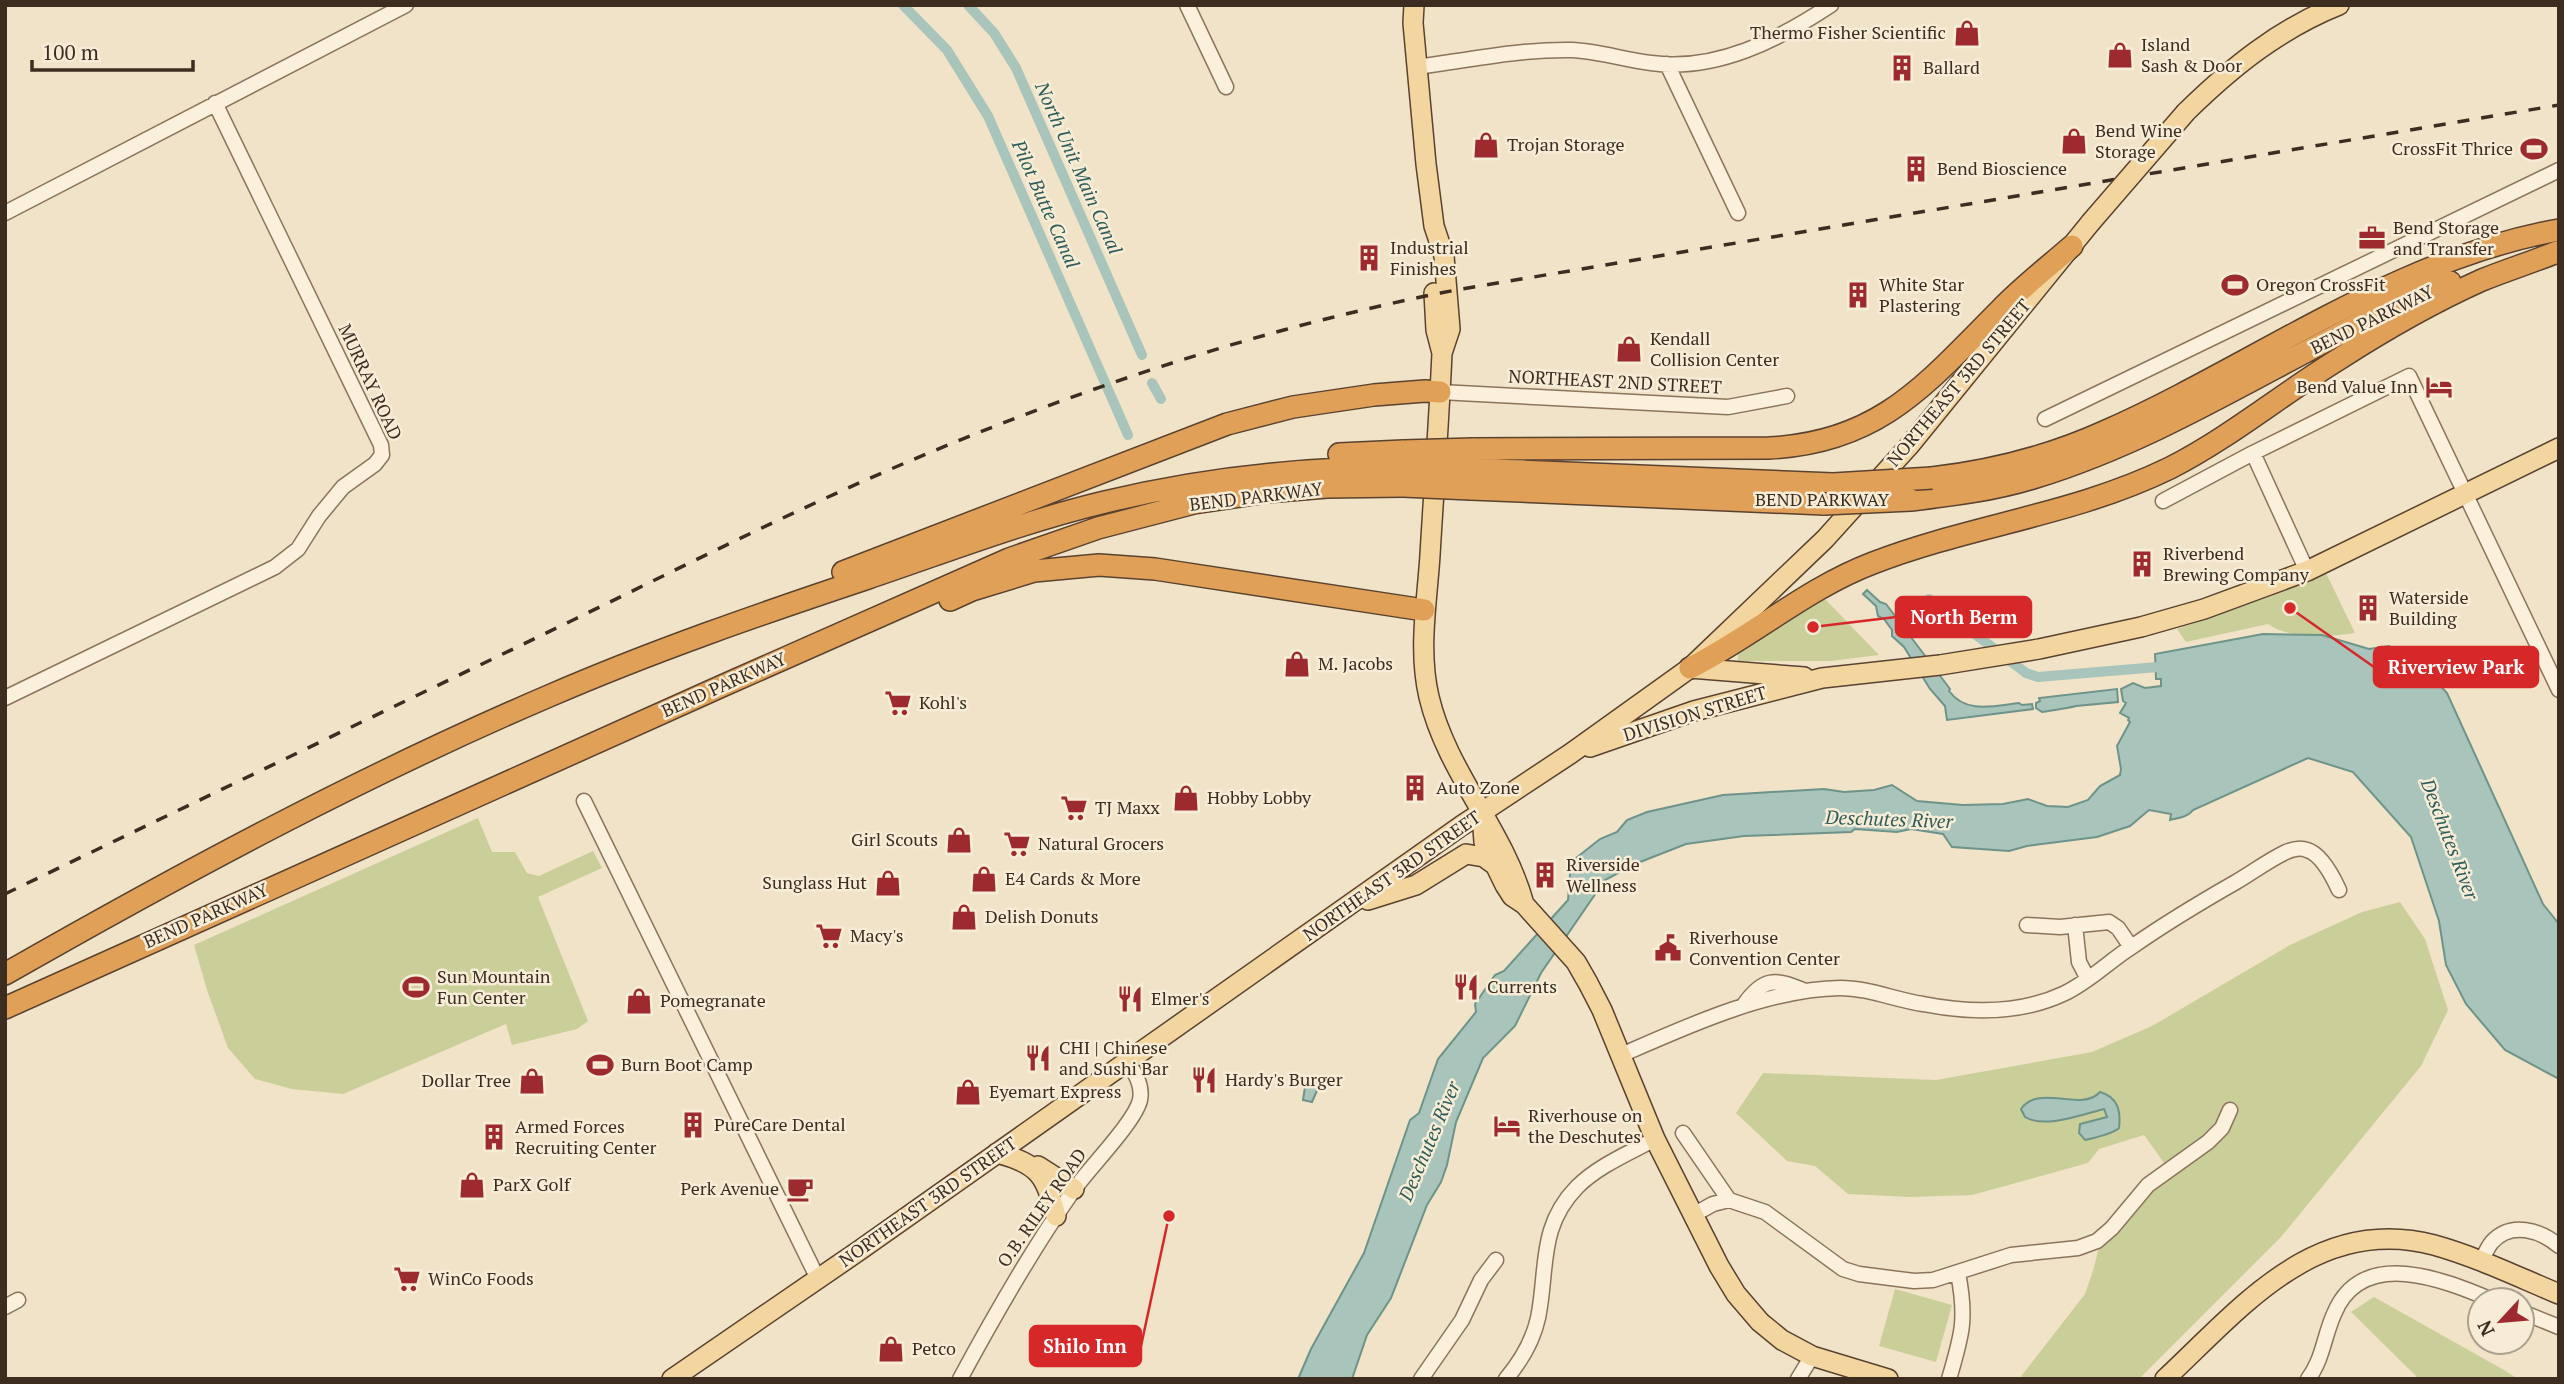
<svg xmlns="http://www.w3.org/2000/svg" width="2564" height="1384" viewBox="0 0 2564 1384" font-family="'PT Serif',serif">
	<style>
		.green { fill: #cacf9a }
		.water { fill: #a8c4bb; stroke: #6e9389; stroke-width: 2 }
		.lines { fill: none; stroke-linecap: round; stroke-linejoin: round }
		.canal { stroke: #a8c4bb; stroke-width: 10 }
		.minor-casing { stroke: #8c745b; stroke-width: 17 }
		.major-casing { stroke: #5a4230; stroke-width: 22 }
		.highway-casing { stroke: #5a4230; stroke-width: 24 }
		.minor { stroke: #faf0db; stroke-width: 14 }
		.major { stroke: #f3d69f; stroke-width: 19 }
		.highway { stroke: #e0a057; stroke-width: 21 }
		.rail { stroke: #3c2d20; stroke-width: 3.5; stroke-dasharray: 12 12; stroke-linecap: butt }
		.major-bridge-casing { stroke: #5a4230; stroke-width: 22; stroke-linecap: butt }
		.highway-bridge-casing { stroke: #5a4230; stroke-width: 24; stroke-linecap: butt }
		.major-bridge { stroke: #f3d69f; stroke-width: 19 }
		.highway-bridge { stroke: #e0a057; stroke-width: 21 }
		.labels { text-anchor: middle; stroke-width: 5; stroke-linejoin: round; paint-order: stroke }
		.poi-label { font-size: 18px; fill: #3c2d20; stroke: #f7edd7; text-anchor: start }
		.street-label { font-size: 18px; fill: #3c2d20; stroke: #f7edd7 }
		.water-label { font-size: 19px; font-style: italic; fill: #2f5c58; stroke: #f7edd7 }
		.leader { fill: none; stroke: #d62828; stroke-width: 2.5 }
		.callout-dot { fill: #d62828; stroke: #f7edd7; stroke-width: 2.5 }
		.callout { fill: #d62828; stroke: #d62828; stroke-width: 2.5 }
		.callout-label { font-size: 19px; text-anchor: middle; font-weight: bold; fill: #fff }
	</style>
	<rect width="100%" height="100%" fill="#f0e3c7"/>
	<path class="green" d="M2326,573L2355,633C2330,637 2288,639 2268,624L2186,642L2177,629L2269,597Z
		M1826,600L1879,655L1831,661H1738V653L1812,601Z
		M478,818L492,852H515L527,873L539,876L593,851L602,868L538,897L588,1021L577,1029L512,1045L506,1024L343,1094L292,1089L255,1079L228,1048L207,990L194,945Z
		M2400,902L2425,939L2448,1010L2421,1066L2281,1237L2139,1379H2019L2085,1294L2093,1271L2104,1227L2135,1189L2164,1163L2144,1135L2099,1149L2088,1163L1972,1195L1910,1197L1848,1194L1815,1166L1787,1161L1736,1113L1763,1073L1936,1080L2092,1052L2152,1026L2290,945L2362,912Z
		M1895,1289L1952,1305L1936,1362L1879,1346Z
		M2374,1297L2504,1370L2518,1379H2419L2351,1312Z"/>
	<path class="water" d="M1867,590L1880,602L1886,604L1950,689L1949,691C1966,714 1993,706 2019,703L2022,705L2032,704L2033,709L1947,720L1945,706L1930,689L1904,647L1892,636V630L1884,619L1878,616L1876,606L1863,594Z
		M2263,634L2322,635L2369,649L2389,646L2417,667L2425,669L2447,693L2543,904L2559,924V1079L2505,1050L2466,1004L2446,965L2439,921L2411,837L2353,772L2308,758L2193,810C2188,817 2178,818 2170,820L2171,814L2149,810L2130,826L2097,837L2027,846L2009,851L1952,847L1943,834L1911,829L1897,832L1855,829L1851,832L1744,836L1686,844L1635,864L1605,880L1541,973L1515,1026L1483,1058L1456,1122L1447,1165L1441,1182L1427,1205L1391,1298L1367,1335L1352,1379H1298L1311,1349L1364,1253L1410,1120L1419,1113L1438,1059L1476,1012L1475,1004L1495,975L1504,971L1568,900L1571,862L1600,839L1617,832L1627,820L1647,812L1723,795L1824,789L1844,792L1874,790L1892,785L1917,801L1963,805L2003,804L2028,799L2047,806L2068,807L2088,800L2100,786L2120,775L2121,769L2117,746L2130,722L2128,720L2129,718L2120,713L2126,703L2123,701L2121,689L2133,683L2145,688L2161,686V679H2156L2155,654Z
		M2117,689L2118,702L2076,706C2073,707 2050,711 2042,712L2036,708V703L2040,701L2039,698Z
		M1301,1077L1315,1078L1319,1086L1312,1102L1303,1100L1305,1087L1299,1083Z
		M2100,1092C2118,1097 2121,1111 2119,1128C2114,1133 2094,1138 2085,1140L2079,1133L2080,1124L2107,1117L2104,1109C2084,1114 2045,1129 2025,1117L2021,1109C2039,1083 2081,1113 2100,1092Z"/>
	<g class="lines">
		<path class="canal" d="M903,5L947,50L988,116L1128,435
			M968,5L994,33L1016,68L1142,355
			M1152,383L1161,399
			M1929,599L2026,673L2038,677L2170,666"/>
		<g class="minor-casing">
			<path id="minor" d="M1187,5L1226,87
				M1667,64L1738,213
				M1417,67C1468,60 1521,49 1572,50C1598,51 1625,60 1651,63C1716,72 1778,40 1831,5
				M5,213L406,5
				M1440,392L1728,407L1787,396
				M2045,419L2559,170
				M2253,453L2307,571
				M2163,501L2253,453L2409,376L2559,690
				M5,698L275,567L298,549L319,516L343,487L375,464L382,455L381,445L215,103
				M584,801L818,1279
				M2027,925L2060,927L2109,922L2118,928L2131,947
				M2075,925L2079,962L2088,979
				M1743,1006C1763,977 1775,978 1805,991
				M1619,1056C1685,1027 1767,989 1840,988C1869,988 1895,1000 1923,1004C1969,1013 2020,1014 2063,994C2089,982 2109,961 2133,946C2166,923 2201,902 2236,882C2253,872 2269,860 2286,852C2293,849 2300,847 2307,850C2321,854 2333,877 2339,890
				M1683,1133L1729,1200
				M1693,1215L1713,1204L1729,1200L1765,1212L1843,1269L1859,1274L1914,1281L1933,1280L2011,1255L2078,1248L2097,1241L2112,1228L2148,1185L2208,1142L2222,1128L2230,1110
				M2481,1262C2484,1256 2487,1248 2492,1242C2511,1221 2540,1230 2559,1246
				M5,1307L18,1300
				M2522,1312L2559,1327
				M960,1379C995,1314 1031,1251 1073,1191C1088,1169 1135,1122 1140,1100C1143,1085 1135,1073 1127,1061
				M1421,1379L1462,1320L1481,1280L1496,1260
				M1506,1379C1521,1361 1533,1341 1538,1318C1548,1269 1538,1227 1577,1187C1598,1166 1629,1153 1655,1139
				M1798,1379L1812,1356
				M1949,1379C1962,1335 1967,1319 1958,1273
				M2308,1379C2323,1359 2324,1336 2334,1314C2362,1246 2444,1280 2492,1300"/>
		</g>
		<g class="major-casing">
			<path id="major" d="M1414,5L1413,23L1426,164L1434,226L1444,256L1450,329L1442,353C1439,420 1434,488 1430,555C1427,603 1418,650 1429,697C1447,773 1504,830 1524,904
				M2186,112C2232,67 2279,29 2339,5
				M1434,293L1436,330L1442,353
				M1690,668L1804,677
				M1590,747L1694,711L1822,678L1940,665L2039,649L2141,627L2204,609L2307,571L2559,448
				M1482,815L1484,842L1505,885L1512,896L1524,904L1576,962L1588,983L1602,1010L1655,1139L1719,1266L1736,1294L1760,1322L1782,1340L1812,1356L1888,1379
				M1368,900L1416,885L1466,854L1484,857L1495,865
				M997,1153C1040,1164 1045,1176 1056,1216
				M1038,1166L1074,1189
				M672,1379L860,1250L1461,826L1570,754L1690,668L1825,539L1909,446L2091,222
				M2165,1379C2242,1307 2316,1214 2434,1245C2477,1257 2518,1277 2559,1294"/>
		</g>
		<g class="highway-casing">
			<path id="highway" d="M1473,449L1769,448C1880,443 1927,383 2000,310C2022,287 2048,267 2072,246
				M1339,454L1403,451
				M1472,469L1833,484
				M1932,478C1992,471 2051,456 2106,431C2255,365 2395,259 2559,230
				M1471,489L1824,504
				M1911,500C1953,495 1995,490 2036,477C2183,432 2309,339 2450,282
				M843,572L1227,424L1293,407L1374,395L1425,391L1440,392
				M950,600L972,590L1034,571L1099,565L1155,569L1424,610
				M1690,668C1753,636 1807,588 1873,563C1971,525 2074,515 2170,468C2229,438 2282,394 2339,359C2384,330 2433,302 2482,280C2507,270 2532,262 2557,252
				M5,974C182,873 362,776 549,696C653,651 760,614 868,578C945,552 1025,521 1105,502C1204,478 1302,468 1404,467
				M5,1008L722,686L1009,559L1098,528L1194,503L1267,492L1327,487L1403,486"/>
		</g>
		<use href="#minor" class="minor"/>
		<use href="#major" class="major"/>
		<use href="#highway" class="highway"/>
		<path class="rail" d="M5,894C193,803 381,713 569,622C678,569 786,514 898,466C1077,389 1264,327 1456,290L2559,105"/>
		<g class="major-bridge-casing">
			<path id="major-bridge" d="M2091,222L2186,112"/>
		</g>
		<g class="highway-bridge-casing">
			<path id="highway-bridge" d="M1403,451L1473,449
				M1404,467L1472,469
				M1833,484L1932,478
				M1403,486L1471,489
				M1824,504L1911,500"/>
		</g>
		<use href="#major-bridge" class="major-bridge"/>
		<use href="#highway-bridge" class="highway-bridge"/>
	</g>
	<defs>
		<g id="shop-bare" transform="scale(2.1)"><path d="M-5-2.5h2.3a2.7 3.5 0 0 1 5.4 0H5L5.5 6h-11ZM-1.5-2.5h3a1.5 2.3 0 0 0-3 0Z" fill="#9d2a2e" stroke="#f7edd7" stroke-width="2.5" paint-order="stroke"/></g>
		<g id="building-bare" transform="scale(2.1)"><path d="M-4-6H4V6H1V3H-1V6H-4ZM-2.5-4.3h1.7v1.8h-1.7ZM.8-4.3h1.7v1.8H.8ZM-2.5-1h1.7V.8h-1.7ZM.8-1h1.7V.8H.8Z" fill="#9d2a2e" stroke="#f7edd7" stroke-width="2.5" paint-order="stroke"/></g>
		<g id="stadium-bare" transform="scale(2.1)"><path d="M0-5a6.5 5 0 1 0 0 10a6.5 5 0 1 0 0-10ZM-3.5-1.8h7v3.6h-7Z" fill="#9d2a2e" stroke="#f7edd7" stroke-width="2.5" paint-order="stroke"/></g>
		<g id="office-bare" transform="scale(2.1)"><path d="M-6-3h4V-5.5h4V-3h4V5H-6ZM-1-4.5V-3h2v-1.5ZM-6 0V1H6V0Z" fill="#9d2a2e" stroke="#f7edd7" stroke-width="2.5" paint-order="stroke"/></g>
		<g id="hotel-bare" transform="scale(2.1)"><path d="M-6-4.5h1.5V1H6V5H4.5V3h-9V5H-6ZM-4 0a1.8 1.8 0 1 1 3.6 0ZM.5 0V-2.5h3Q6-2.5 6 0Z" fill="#9d2a2e" stroke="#f7edd7" stroke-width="2.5" paint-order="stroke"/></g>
		<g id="supermarket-bare" transform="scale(2.1)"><path d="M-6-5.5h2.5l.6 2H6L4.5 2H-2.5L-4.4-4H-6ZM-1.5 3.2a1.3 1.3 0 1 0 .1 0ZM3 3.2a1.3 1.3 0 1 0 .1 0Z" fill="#9d2a2e" stroke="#f7edd7" stroke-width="2.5" paint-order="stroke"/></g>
		<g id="civic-bare" transform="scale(2.1)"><path d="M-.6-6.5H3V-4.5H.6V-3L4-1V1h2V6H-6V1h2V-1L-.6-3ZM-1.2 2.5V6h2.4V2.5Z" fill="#9d2a2e" stroke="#f7edd7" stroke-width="2.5" paint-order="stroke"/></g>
		<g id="restaurant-bare" transform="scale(2.1)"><path d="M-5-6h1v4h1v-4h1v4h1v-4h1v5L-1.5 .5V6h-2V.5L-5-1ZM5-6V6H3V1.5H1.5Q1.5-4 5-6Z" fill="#9d2a2e" stroke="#f7edd7" stroke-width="2.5" paint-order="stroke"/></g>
		<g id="cafe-bare" transform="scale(2.1)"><path d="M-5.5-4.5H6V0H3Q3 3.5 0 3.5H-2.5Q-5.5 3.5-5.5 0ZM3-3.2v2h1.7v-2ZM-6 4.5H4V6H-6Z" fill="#9d2a2e" stroke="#f7edd7" stroke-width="2.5" paint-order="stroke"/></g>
	</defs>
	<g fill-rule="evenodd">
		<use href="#shop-bare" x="1967" y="33"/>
		<use href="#shop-bare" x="2120" y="55"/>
		<use href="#building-bare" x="1902" y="68"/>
		<use href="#shop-bare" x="2074" y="141"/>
		<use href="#shop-bare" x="1486" y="145"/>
		<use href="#stadium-bare" x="2534" y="149"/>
		<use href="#building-bare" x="1916" y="169"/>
		<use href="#office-bare" x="2372" y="238"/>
		<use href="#building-bare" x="1369" y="258"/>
		<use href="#stadium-bare" x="2235" y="285"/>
		<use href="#building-bare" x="1858" y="295"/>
		<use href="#shop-bare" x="1629" y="349"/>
		<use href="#hotel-bare" x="2439" y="387"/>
		<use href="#building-bare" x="2142" y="564"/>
		<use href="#building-bare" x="2368" y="608"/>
		<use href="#shop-bare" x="1297" y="664"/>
		<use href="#supermarket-bare" x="898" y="703"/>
		<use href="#building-bare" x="1415" y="788"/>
		<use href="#shop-bare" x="1186" y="798"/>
		<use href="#supermarket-bare" x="1074" y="808"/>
		<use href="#shop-bare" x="959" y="840"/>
		<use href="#supermarket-bare" x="1017" y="844"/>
		<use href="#building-bare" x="1545" y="875"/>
		<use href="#shop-bare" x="984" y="879"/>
		<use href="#shop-bare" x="888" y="883"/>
		<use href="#shop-bare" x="964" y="917"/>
		<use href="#supermarket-bare" x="829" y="936"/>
		<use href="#civic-bare" x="1668" y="948"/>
		<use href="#stadium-bare" x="416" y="987"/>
		<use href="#restaurant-bare" x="1466" y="987"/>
		<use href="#restaurant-bare" x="1130" y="999"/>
		<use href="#shop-bare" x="639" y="1001"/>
		<use href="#restaurant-bare" x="1038" y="1058"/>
		<use href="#stadium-bare" x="600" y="1065"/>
		<use href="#restaurant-bare" x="1204" y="1080"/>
		<use href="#shop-bare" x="532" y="1081"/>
		<use href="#shop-bare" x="968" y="1092"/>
		<use href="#building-bare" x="693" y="1125"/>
		<use href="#hotel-bare" x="1507" y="1126"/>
		<use href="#building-bare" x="494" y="1137"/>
		<use href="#shop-bare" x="472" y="1185"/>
		<use href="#cafe-bare" x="800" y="1189"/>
		<use href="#supermarket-bare" x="407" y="1279"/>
		<use href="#shop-bare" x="891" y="1349"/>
	</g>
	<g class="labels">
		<g class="poi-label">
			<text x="1946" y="39" text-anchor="end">Thermo Fisher Scientific</text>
			<text x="2141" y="51">Island<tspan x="2141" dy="21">Sash &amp; Door</tspan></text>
			<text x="1923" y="74">Ballard</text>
			<text x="2095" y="137">Bend Wine<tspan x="2095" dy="21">Storage</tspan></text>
			<text x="1507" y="151">Trojan Storage</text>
			<text x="2513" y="155" text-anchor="end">CrossFit Thrice</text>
			<text x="1937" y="175">Bend Bioscience</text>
			<text x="2393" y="234">Bend Storage<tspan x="2393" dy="21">and Transfer</tspan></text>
			<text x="1390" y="254">Industrial<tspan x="1390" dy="21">Finishes</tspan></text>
			<text x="1879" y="291">White Star<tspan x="1879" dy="21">Plastering</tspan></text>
			<text x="2256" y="291">Oregon CrossFit</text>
			<text x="1650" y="345">Kendall<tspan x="1650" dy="21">Collision Center</tspan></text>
			<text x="2418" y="393" text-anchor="end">Bend Value Inn</text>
			<text x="2163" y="560">Riverbend<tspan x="2163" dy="21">Brewing Company</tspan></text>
			<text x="2389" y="604">Waterside<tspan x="2389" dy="21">Building</tspan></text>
			<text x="1318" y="670">M. Jacobs</text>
			<text x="919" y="709">Kohl's</text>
			<text x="1436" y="794">Auto Zone</text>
			<text x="1207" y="804">Hobby Lobby</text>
			<text x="1095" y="814">TJ Maxx</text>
			<text x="938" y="846" text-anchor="end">Girl Scouts</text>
			<text x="1038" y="850">Natural Grocers</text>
			<text x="1566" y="871">Riverside<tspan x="1566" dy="21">Wellness</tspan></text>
			<text x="1005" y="885">E4 Cards &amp; More</text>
			<text x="867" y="889" text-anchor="end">Sunglass Hut</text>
			<text x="985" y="923">Delish Donuts</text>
			<text x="850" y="942">Macy's</text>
			<text x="1689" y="944">Riverhouse<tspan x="1689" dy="21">Convention Center</tspan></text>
			<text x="437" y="983">Sun Mountain<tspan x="437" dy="21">Fun Center</tspan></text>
			<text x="1487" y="993">Currents</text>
			<text x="1151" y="1005">Elmer's</text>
			<text x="660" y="1007">Pomegranate</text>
			<text x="1059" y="1054">CHI | Chinese<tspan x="1059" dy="21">and Sushi Bar</tspan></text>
			<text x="621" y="1071">Burn Boot Camp</text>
			<text x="1225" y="1086">Hardy's Burger</text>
			<text x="511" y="1087" text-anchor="end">Dollar Tree</text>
			<text x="989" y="1098">Eyemart Express</text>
			<text x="1528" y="1122">Riverhouse on<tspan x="1528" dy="21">the Deschutes</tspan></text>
			<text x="714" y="1131">PureCare Dental</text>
			<text x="515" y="1133">Armed Forces<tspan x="515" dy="21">Recruiting Center</tspan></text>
			<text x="493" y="1191">ParX Golf</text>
			<text x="779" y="1195" text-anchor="end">Perk Avenue</text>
			<text x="428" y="1285">WinCo Foods</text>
			<text x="912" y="1355">Petco</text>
		</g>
		<g class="street-label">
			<text transform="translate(2372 320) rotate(-26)" y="6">BEND PARKWAY</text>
			<text transform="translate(370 382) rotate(65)" y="6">MURRAY ROAD</text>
			<text transform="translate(1615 382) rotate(3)" y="6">NORTHEAST 2ND STREET</text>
			<text transform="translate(1959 383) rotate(-50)" y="6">NORTHEAST 3RD STREET</text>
			<text transform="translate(1256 497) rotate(-7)" y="6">BEND PARKWAY</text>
			<text x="1822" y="506">BEND PARKWAY</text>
			<text transform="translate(724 685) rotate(-24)" y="6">BEND PARKWAY</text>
			<text transform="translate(1695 714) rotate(-17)" y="6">DIVISION STREET</text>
			<text transform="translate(1392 876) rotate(-35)" y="6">NORTHEAST 3RD STREET</text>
			<text transform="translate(206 916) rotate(-24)" y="6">BEND PARKWAY</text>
			<text transform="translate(928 1202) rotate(-35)" y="6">NORTHEAST 3RD STREET</text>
			<text transform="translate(1042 1208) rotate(-55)" y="6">O.B. RILEY ROAD</text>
		</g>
		<g class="water-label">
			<text transform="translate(1079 168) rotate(66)" y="7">North Unit Main Canal</text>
			<text transform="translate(1046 204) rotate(66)" y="7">Pilot Butte Canal</text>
			<text transform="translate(1889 819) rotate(2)" y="7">Deschutes River</text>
			<text transform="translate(2450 839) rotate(69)" y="7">Deschutes River</text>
			<text transform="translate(1429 1141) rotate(-67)" y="7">Deschutes River</text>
		</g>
	</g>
	<path class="leader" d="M1813 627L1896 617M2290 608L2374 667M1169 1216L1141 1346"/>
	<g class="callout-dot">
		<circle cx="1813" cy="627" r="7"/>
		<circle cx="2290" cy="608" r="7"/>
		<circle cx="1169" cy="1216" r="7"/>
	</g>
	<g class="callout">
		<rect x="1896" y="597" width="135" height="40" rx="7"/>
		<rect x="2374" y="647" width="164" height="40" rx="7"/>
		<rect x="1030" y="1326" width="111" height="40" rx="7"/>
	</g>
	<g class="callout-label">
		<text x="1964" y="624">North Berm</text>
		<text x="2456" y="674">Riverview Park</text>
		<text x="1085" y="1353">Shilo Inn</text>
	</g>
	<rect width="2564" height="1384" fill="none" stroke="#3c2d20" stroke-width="14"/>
	<g transform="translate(2501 1321) rotate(244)"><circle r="33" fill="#f7edd7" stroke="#aca08e" stroke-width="2"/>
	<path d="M0-5L12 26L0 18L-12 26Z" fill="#9d2a2e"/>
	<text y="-10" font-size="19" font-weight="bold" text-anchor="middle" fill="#3c2d20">N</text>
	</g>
	<path d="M32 60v10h161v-10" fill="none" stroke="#3c2d20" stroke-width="3.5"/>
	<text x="42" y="60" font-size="21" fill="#3c2d20" stroke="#f7edd7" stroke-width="5" paint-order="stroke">100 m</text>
</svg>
